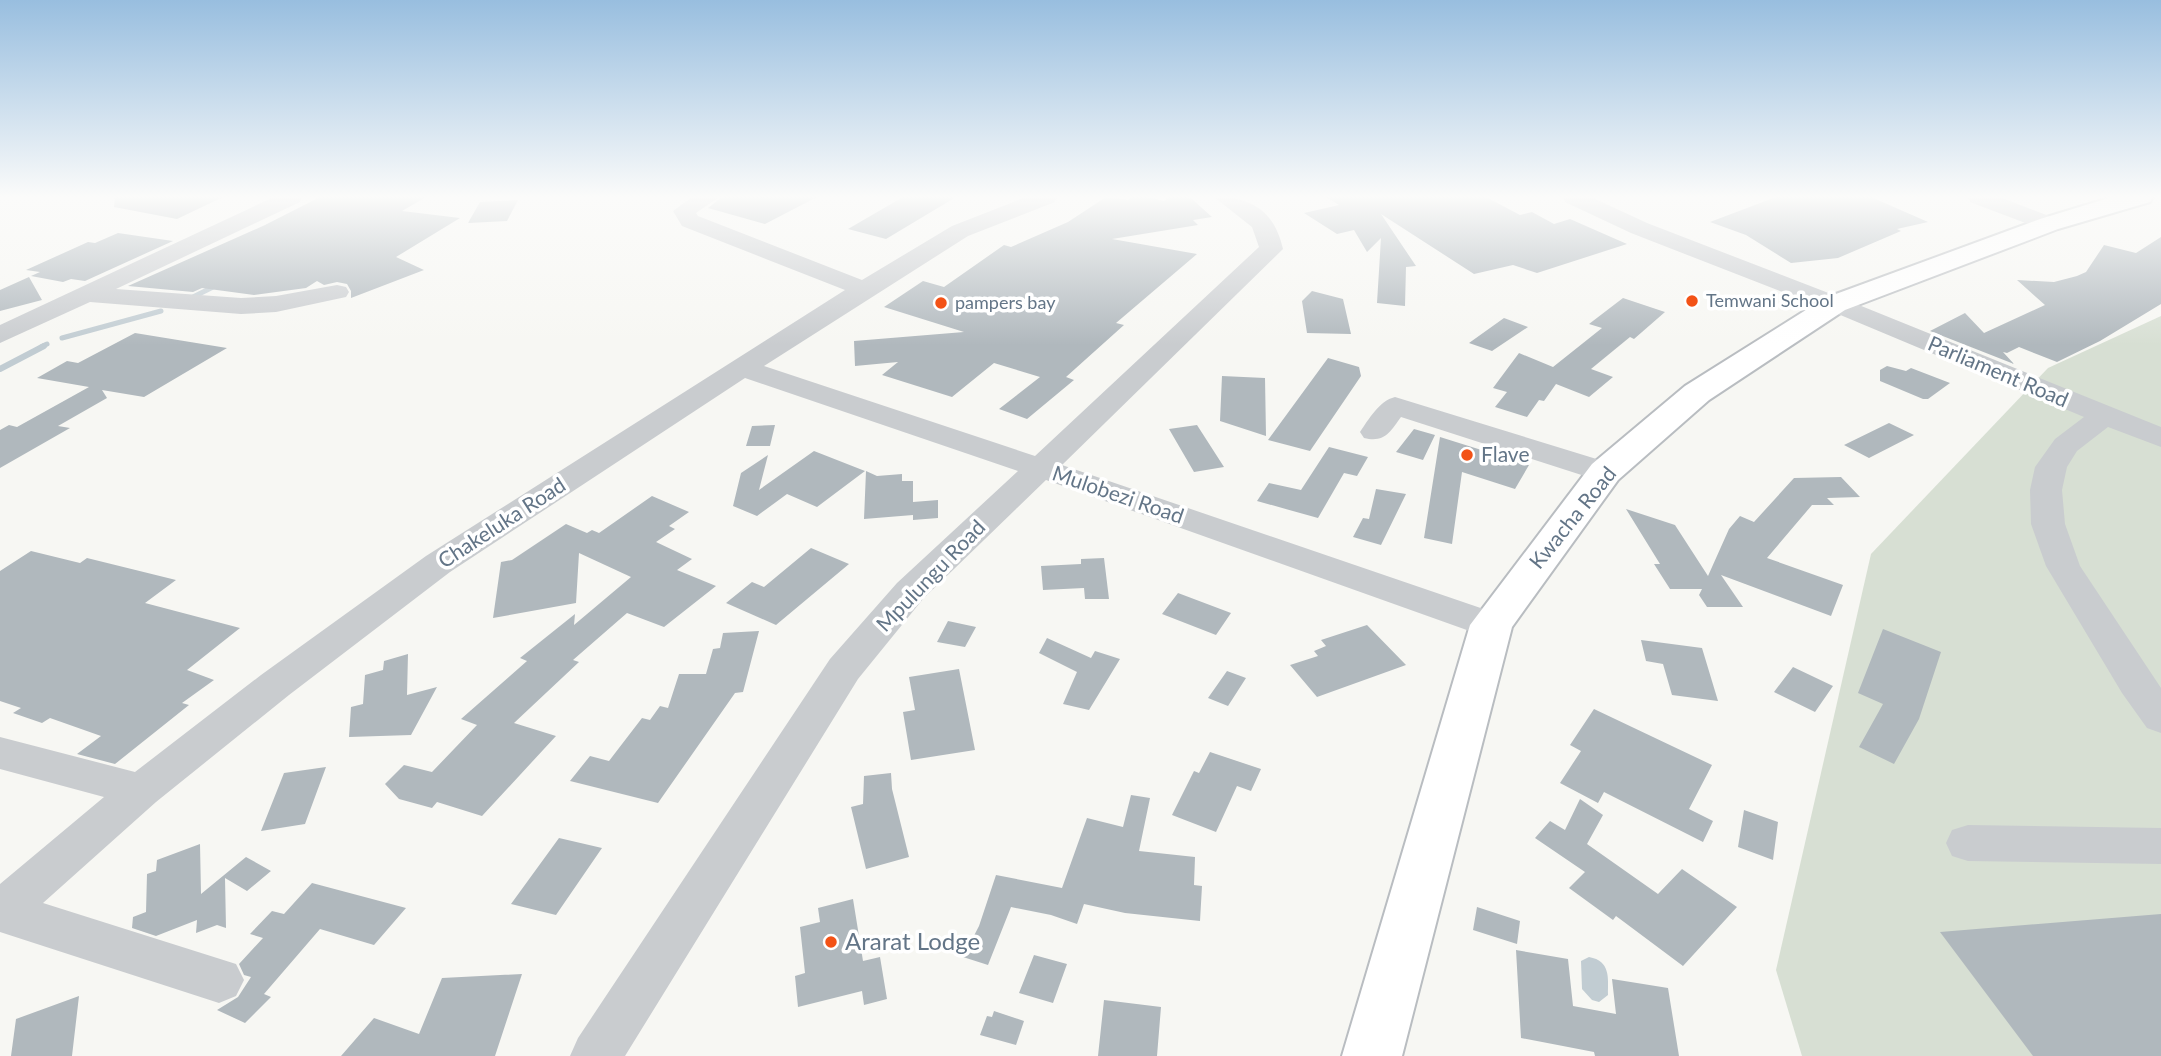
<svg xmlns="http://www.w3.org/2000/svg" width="2161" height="1056" viewBox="0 0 2161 1056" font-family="Lato,sans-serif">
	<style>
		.green { fill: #d7dfd3 }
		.water { fill: #c1ccd2 }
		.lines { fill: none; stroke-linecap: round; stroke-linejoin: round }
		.stream-far1 { stroke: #c1ccd2; stroke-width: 5 }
		.stream { stroke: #c1ccd2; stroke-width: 6 }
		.building { fill: #b0b8bd }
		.major-casing { stroke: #b9bdc1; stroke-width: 4 }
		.minor { fill: #c9cccf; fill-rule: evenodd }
		.major { fill: #fff; fill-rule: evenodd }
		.poi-dot { fill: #f35216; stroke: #fff; stroke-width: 2.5 }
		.labels { text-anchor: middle; stroke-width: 7; stroke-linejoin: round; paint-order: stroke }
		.far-poi-label { font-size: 18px; fill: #637587; stroke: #fff; text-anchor: start }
		.street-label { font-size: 21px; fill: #637587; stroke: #fff }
		.poi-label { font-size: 21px; fill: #637587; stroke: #fff; text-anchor: start }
		.near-poi-label { font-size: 24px; fill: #637587; stroke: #fff; text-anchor: start }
	</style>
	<rect width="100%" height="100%" fill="#f7f7f3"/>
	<path class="green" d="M2161,316V1056H1802L1776,970L1871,554L2048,368Z"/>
	<path class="water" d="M1589,957C1611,961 1608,978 1608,995L1599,1002L1592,1000L1582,989L1581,961Z"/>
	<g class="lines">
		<path class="stream-far1" d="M191,298L215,286
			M62,338L161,311
			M41,347L47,344"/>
		<path class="stream" d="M0,369L44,346"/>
	</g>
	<path class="building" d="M115,197H223L177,219L114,207Z
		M320,197H426L402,211L460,218L396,257L424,270L351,298V291L347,284L337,282L324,285L317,281L306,288L254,295L202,288L193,292L128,286L265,225Z
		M722,197H817L765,224L708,208Z
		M903,197H956L886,239L848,229Z
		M1106,197L1128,200L1131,197H1147L1164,201L1169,197H1185L1192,199L1212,217L1193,220L1198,225L1112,239L1197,254L1116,323L1124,325L1066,377L1074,380L1027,419L999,409L1040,377L994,363L952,397L882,375L898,362L855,366L854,341L964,332L884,307L923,281L944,287L1004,245L1011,247L1068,222Z
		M1326,197H1486L1520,215L1532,212L1554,224L1570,219L1627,244L1537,273L1513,265L1474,274L1381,214L1416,266L1406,267L1405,306L1377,303L1381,238L1367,252L1354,230L1337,234L1304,213L1339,205Z
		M1776,197H1871L1928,222L1897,229L1901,231L1838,258L1791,263L1746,235L1710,222Z
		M518,200L507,221L468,223L480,202Z
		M118,233L173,241L85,281L71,279L63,282L31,276L40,272L26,270L88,242L95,243Z
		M2161,237V304L2100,341L2057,362L2019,347L2007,353L2003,352L2014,364L1930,331L1965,313L1984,333L2045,305L2017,280L2054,282L2077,276L2086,272L2104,245L2136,253Z
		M29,277L42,300L0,311V290Z
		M1312,291L1343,299L1351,334L1307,333L1302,301Z
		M1623,298L1665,312L1634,339L1630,337L1591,369L1613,377L1589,397L1556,384L1544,401L1539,400L1527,417L1495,407L1507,392L1493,388L1519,353L1553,367L1602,328L1589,324Z
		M1504,318L1528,327L1492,351L1469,343Z
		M135,333L227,348L144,397L102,390L107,398L58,426L70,428L0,468V430L9,425L17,427L89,387L37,378L67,361L78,363Z
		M1328,358L1359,367L1361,376L1310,451L1268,440Z
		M1887,366L1906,371L1911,368L1950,383L1928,399H1923L1880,381V370Z
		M1222,376L1265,378L1266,436L1220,421Z
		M1889,423L1914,435L1869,458L1844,445Z
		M775,425L770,446H746L752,426Z
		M1197,425L1224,467L1194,472L1169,429Z
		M1414,429L1435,435L1423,460L1396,452Z
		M1440,437L1529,465L1515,489L1462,472L1452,544L1424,538Z
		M1329,447L1368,457L1357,476L1344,473L1318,518L1257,501L1269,483L1301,490Z
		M814,451L865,471L817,507L787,494L757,516L733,506L741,473L768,455L759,490Z
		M866,471L877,476L902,474V481H913V502L938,500V518L913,520V515L864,519Z
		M1841,477L1860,497L1827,498L1834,505H1812L1767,558L1843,585L1831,616L1721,575L1743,607H1707L1699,595L1702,589H1670L1654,564H1660L1626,509L1675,525L1708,576L1729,529L1740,516L1754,522L1794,478Z
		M1376,489L1406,494L1381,545L1353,537L1363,518L1369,519Z
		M652,496L689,512L669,526L675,529L656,542L692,559L677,570L716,586L664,627L627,613L573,660L579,662L514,723L556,736L482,816L437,802L432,808L399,799L385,784L404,765L432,772L477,725L461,719L527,661L520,658L575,614L574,625L631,577L579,553L576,603L493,618L501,562L512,560L566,524L587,533L592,530L599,533Z
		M811,548L849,564L776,625L726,603L752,582L764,587Z
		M31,551L80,563L87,558L176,580L145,603L240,628L187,670L214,680L182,703L189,705L115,764L77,754L101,736L50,718L42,723L13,713L21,708L0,701V571Z
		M1104,558L1109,599H1085L1084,588L1043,590L1041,566L1081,564V559Z
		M1178,593L1231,613L1216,635L1162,614Z
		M948,621L976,627L965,647L937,642Z
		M1367,625L1406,665L1317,697L1290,665L1318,656L1314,651L1326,646L1321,640Z
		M1883,629L1941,652L1919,719L1894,764L1859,747L1883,704L1858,693Z
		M759,631L743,692L735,693L658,803L570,781L590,756L609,761L642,718L650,720L660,706L668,708L679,674H706L713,649L720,648L723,633Z
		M1047,638L1091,658L1095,651L1120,659L1089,710L1063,704L1077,672L1039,653Z
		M1641,640L1702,648L1718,701L1672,695L1663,664L1646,661Z
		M408,654L407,695L437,687L411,735L349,737L351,707L363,704L365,675L383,670L384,661Z
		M1793,667L1833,686L1815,712L1774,692Z
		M959,669L975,750L911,760L903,712L915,710L909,677Z
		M1227,671L1246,678L1228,706L1208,698Z
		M1594,709L1712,765L1689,809L1713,821L1703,842L1604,792L1598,803L1560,783L1581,751L1570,745Z
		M1210,752L1261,769L1251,791L1237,786L1216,832L1172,815L1194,771L1199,773Z
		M326,767L305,824L261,831L284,773Z
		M891,773L892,789L909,857L866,869L851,807L863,804L864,776Z
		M1131,795L1150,798L1139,851L1195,857L1194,885L1202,886L1200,921L1125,913L1084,904L1077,924L1051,915L1011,907L988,965L963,957L979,926L996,875L1062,888L1087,818L1123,827Z
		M1580,799L1603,815L1587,844L1658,894L1682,869L1737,907L1683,966L1616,916L1613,920L1569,888L1585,872L1535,838L1550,821L1565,830Z
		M1744,810L1778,822L1773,860L1738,847Z
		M559,838L602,848L556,915L511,904Z
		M200,844L201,894L246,857L271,871L247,891L225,878L226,928L217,925L196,933L197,920L156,936L132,928L133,917L146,912L147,874L156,871L157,860Z
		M312,883L406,908L374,945L320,929L264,994L271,997L245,1023L217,1010L238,997L251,977L244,975L239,964L263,938L250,934L272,911L284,914Z
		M853,899L863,961L880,957L887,999L864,1005L862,991L798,1007L795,976L805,973L800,927L820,922L818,908Z
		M1477,907L1520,921L1517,944L1473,930Z
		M2161,914V1056H2033L1940,932Z
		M1516,950L1568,959L1573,1006L1616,1014L1612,979L1668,988L1679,1056H1595L1594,1052L1521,1038Z
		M1034,955L1067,964L1053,1003L1019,993Z
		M522,974L495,1056H341L374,1018L419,1034L442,978Z
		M79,996L72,1056H11L16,1019Z
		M1104,1000L1161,1007L1157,1056H1098Z
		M994,1011L1024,1021L1016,1045L980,1035L987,1016L992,1017Z"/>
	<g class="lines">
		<g class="major-casing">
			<path id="major" d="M2112,197H2153L2150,202L2058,229L1845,310L1709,400L1618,480L1512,627L1402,1056H1342L1470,625L1592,464L1685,386L1825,298L2040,219Z"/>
		</g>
		<path class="minor" d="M274,197H302L300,202L116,289L241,298L276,296L337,285L346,287L349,292L346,297L276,312L241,314L90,302L0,343V325Z
			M692,197H719L696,213L698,216L862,280L952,226L1026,197H1057L1055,202L968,236L764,366L1035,456L1259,247L1252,227L1214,197C1251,197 1274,210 1283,249L1062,465L1504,616L1509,625L1504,634L1491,637L1478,634L1046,480L923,599L858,679L625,1056H570L578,1038L830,659L897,583L1018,471L745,378L450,572L289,695L156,802L43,903L236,964L244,980L236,996L219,1003L0,932V884L104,797L0,769V737L135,772L261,675L426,556L845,290L682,226L673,211Z
			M1563,197H1591L1647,223L1844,299L2161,427V447L2108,427L2077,451L2067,467L2062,490L2065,524L2080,566L2161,688V733L2147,728L2122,693L2046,566L2031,524L2030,490L2035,467L2055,439L2084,417L1826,309L1631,233L1565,202Z
			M1968,197H1999L2057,219L2060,224L2057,229H2041L1970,202Z
			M1395,397L1616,465L1621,472L1616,479L1605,481L1594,479L1401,417C1390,432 1385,443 1364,438L1360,432C1369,419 1379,401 1395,397Z
			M1968,825L2161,828V864L1968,861L1952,856L1946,843L1952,830Z"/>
		<use href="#major" class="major"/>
	</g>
	<linearGradient id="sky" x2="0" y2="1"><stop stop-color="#98bedf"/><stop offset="0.57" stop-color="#fbfbfa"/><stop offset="1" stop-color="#fbfbfa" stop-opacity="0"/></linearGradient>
	<rect width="2161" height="345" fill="url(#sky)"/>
	<g class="poi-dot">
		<circle cx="1692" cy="301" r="7"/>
		<circle cx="941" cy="303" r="7"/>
		<circle cx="1467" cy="455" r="7"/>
		<circle cx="831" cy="942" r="7"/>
	</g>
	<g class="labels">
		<g class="far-poi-label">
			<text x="1706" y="307">Temwani School</text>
			<text x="955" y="309">pampers bay</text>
		</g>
		<g class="street-label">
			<text transform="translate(1998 372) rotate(23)" y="7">Parliament Road</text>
			<text transform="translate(1118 495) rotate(19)" y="7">Mulobezi Road</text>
			<text transform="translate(1573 518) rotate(-51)" y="7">Kwacha Road</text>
			<text transform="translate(502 523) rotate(-33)" y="7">Chakeluka Road</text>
			<text transform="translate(931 576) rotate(-46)" y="7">Mpulungu Road</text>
		</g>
		<g class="poi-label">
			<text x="1481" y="462">Flave</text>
		</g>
		<g class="near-poi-label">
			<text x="845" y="950">Ararat Lodge</text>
		</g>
	</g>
</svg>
